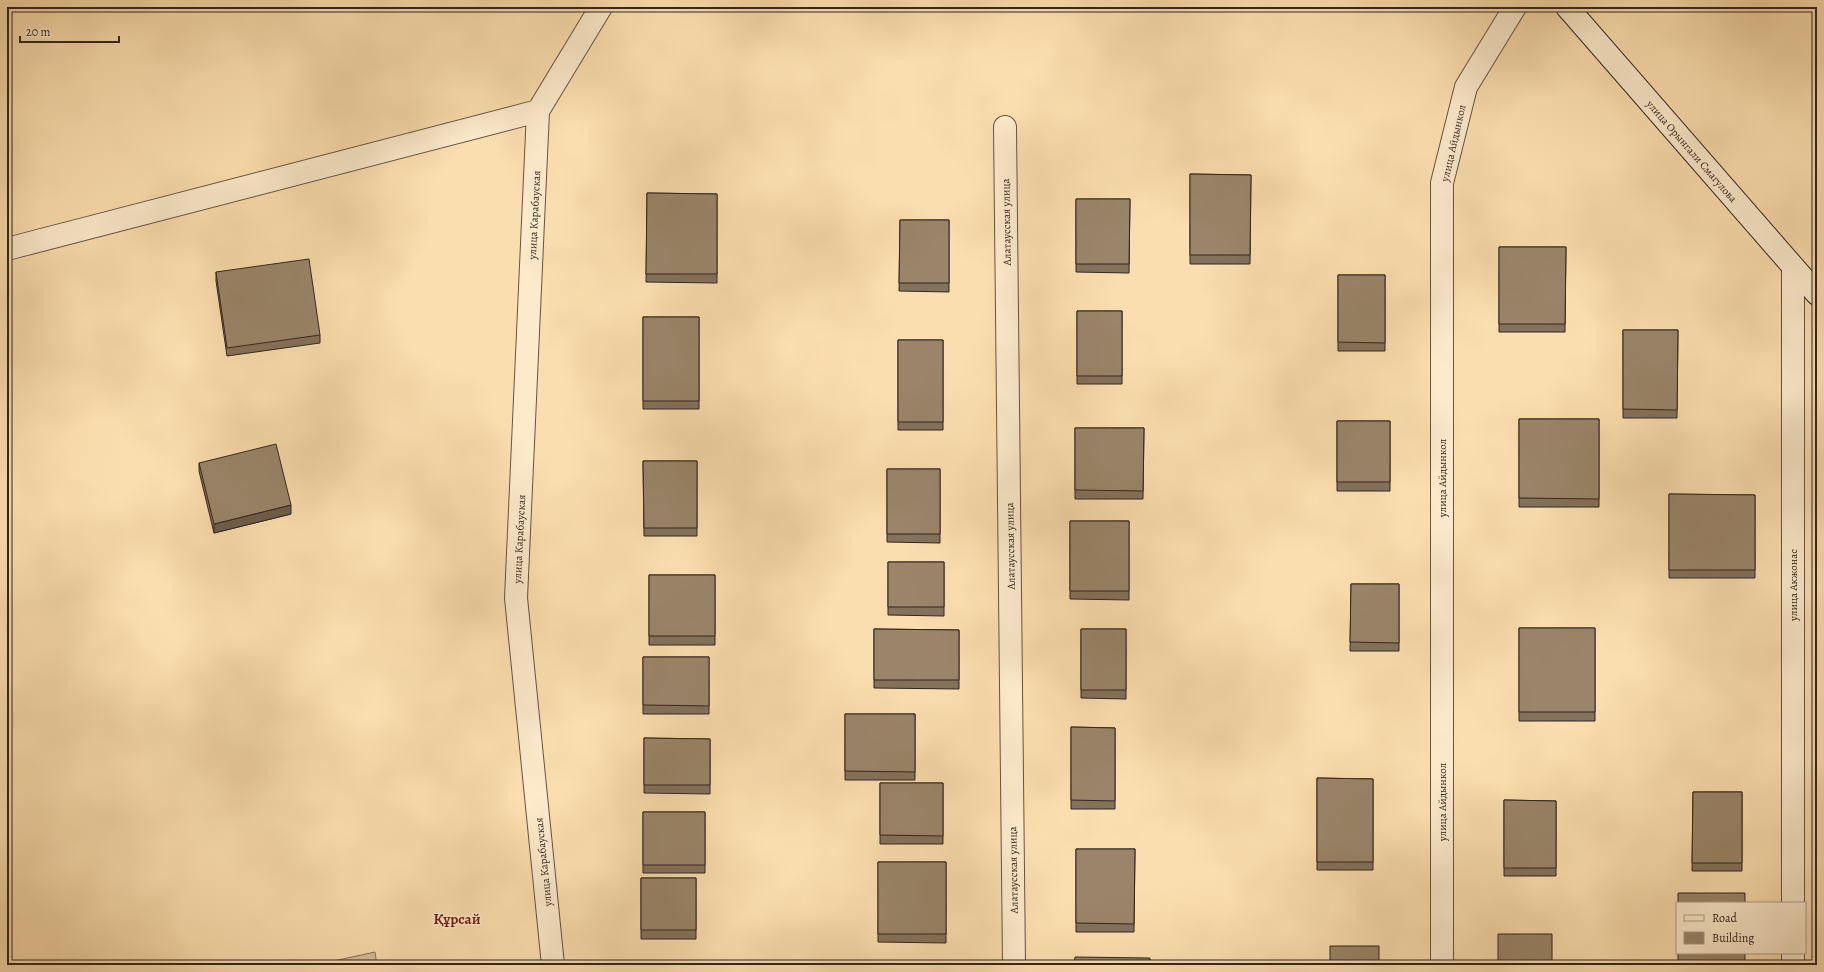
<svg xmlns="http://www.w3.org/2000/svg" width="1824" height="972" viewBox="0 0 1824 972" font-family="Alegreya,serif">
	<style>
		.green { fill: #d9bf97; stroke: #85725c }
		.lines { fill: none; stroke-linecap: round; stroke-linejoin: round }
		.street-casing { stroke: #645344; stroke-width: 24 }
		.secondary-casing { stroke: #312520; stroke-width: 24 }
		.street { stroke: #fceacb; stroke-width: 22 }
		.secondary { stroke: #fceacb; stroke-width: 22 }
		.wall { fill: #84725b; stroke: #312520 }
		.shaded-wall { fill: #6c5d4a; stroke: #312520 }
		.building { fill: #9a856a; stroke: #312520 }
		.labels { text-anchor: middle; stroke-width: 3.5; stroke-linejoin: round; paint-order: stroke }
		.street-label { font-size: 11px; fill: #312520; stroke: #fceacb }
		.district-label { font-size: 15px; font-weight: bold; fill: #7a1f14; stroke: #fceacb }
	</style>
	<rect width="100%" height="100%" fill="#fbdeaf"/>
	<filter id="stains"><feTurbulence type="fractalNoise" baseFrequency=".005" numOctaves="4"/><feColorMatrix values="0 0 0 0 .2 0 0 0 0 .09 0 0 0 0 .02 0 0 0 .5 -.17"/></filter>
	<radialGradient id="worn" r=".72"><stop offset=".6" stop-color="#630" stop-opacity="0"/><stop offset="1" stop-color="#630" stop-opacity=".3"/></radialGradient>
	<path class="green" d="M375,952L377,965H315Z"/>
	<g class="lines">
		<g class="street-casing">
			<path id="street" d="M1005,127L1014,965
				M7,249L538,111
				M1793,267V903
				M1793,953V965
				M553,965L516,598L538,111L601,7
				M1442,965V183L1466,87L1515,7"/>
		</g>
		<g class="secondary-casing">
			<path id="secondary" d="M1567,7L1817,294"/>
		</g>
		<use href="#street" class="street"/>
		<use href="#secondary" class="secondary"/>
	</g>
	<path class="wall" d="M1190,174L1251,175L1250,264H1190Z
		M647,193L717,194V283L646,282Z
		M1076,199H1130L1129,273L1076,272Z
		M900,220H949V292L899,291Z
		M1499,247H1566L1565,332H1499Z
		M216,272L320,335V343L227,356L216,281Z
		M1338,275H1385V351H1338Z
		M1077,311H1122V384H1077Z
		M643,317H699V409H643Z
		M1623,330H1678L1677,418H1623Z
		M898,340H943V430H898Z
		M1519,419H1599V507H1519Z
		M1337,421H1390V491H1337Z
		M1075,428H1144L1143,499H1075Z
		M643,461H697V536H644Z
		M199,463L291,514L214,533L199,471Z
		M887,469H940V543L887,542Z
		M1669,494L1755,495V578H1669Z
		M1070,521H1129V600L1070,599Z
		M888,562H944V616L888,615Z
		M649,575H715V645H649Z
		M1351,584H1399V651H1350Z
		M1519,628H1595V721H1519Z
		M874,629L959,630V689L874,688Z
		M1081,629H1126V699L1081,698Z
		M643,657H709V714H643Z
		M845,714H915V780H845Z
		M1071,727L1115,728V809H1071Z
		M644,738L710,739V794L644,793Z
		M1317,778L1373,779V870H1317Z
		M880,783H943V844H880Z
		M1693,792H1742V871H1692Z
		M1504,800L1556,801V876H1504Z
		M643,812H705V873H643Z
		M1076,849H1135L1134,932H1076Z
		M878,862H946V943L878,942Z
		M641,878H696V939H641Z"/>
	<path class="shaded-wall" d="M291,505V514L214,533V524Z"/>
	<path class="building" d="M1190,174L1251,175L1250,255H1190Z
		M647,193L717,194V274H646Z
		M1076,199H1130L1129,264H1076Z
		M900,220H949V283H899Z
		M1499,247H1566L1565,324H1499Z
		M309,259L320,335L227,348L216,272Z
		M1338,275H1385V343L1338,342Z
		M1077,311H1122V376H1077Z
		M643,317H699V401H643Z
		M1623,330H1678L1677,410L1623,409Z
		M898,340H943V422H898Z
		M1519,419H1599V499L1519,498Z
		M1337,421H1390V482H1337Z
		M1075,428H1144L1143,491L1075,490Z
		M276,444L291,505L214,524L199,463Z
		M643,461H697V528H644Z
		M887,469H940V534H887Z
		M1669,494L1755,495V570H1669Z
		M1070,521H1129V591H1070Z
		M888,562H944V607H888Z
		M649,575H715V636H649Z
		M1351,584H1399V643L1350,642Z
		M1519,628H1595V712H1519Z
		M874,629L959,630V680H874Z
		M1081,629H1126V690H1081Z
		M643,657H709V706L643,705Z
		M845,714H915V772L845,771Z
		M1071,727L1115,728V801L1071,800Z
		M644,738L710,739V785H644Z
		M1317,778L1373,779V862H1317Z
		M880,783H943V836L880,835Z
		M1693,792H1742V863H1692Z
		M1504,800L1556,801V868H1504Z
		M643,812H705V865H643Z
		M1076,849H1135L1134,924L1076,923Z
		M878,862H946V934H878Z
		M641,878H696V930H641Z
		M1678,893H1745V903H1678Z
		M1498,934H1552V965H1498Z
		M1330,946H1379V965H1330Z
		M1678,953H1745V965H1678Z
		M1075,957L1150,958V965H1074Z"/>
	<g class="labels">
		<g class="street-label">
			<text transform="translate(1453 143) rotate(-77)" y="4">улица Айдынкол</text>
			<text transform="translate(1692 151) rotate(49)" y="4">улица Орынгали Смагулова</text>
			<text transform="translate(534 215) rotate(-87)" y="4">улица Карабауская</text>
			<text transform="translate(1006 222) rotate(-91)" y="4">Алатаусская улица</text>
			<text transform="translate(1442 478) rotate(-90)" y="4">улица Айдынкол</text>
			<text transform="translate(519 539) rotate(-87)" y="4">улица Карабауская</text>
			<text transform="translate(1010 546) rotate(-91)" y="4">Алатаусская улица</text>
			<text transform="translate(1793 585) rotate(-90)" y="4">улица Акжонас</text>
			<text transform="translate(1442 802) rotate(-90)" y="4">улица Айдынкол</text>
			<text transform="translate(543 862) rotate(-96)" y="4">улица Карабауская</text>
			<text transform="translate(1013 870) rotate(-91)" y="4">Алатаусская улица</text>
		</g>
		<g class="district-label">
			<text x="457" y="924">Құрсай</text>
		</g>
	</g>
	<rect width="1824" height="972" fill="none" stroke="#fbdeaf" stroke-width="24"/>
	<rect x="8" y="8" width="1808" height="956" fill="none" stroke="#312520" stroke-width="2"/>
	<rect x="12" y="12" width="1800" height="948" fill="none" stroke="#312520"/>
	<rect x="1676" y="902" width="130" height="52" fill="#fceacb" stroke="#ab9b87"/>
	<rect x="1684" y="915" width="20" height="6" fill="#fceacb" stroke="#ab9b87"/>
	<text x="1712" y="922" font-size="12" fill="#312520">Road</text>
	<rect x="1684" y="932" width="20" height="12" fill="#9a856a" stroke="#ab9b87"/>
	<text x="1712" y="942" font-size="12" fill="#312520">Building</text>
	<path d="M20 36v6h99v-6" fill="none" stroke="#312520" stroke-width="2"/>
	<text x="26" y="36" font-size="12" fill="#312520" stroke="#fceacb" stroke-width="3" paint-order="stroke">20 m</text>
	<rect width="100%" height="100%" filter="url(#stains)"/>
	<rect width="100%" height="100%" fill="url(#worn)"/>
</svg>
